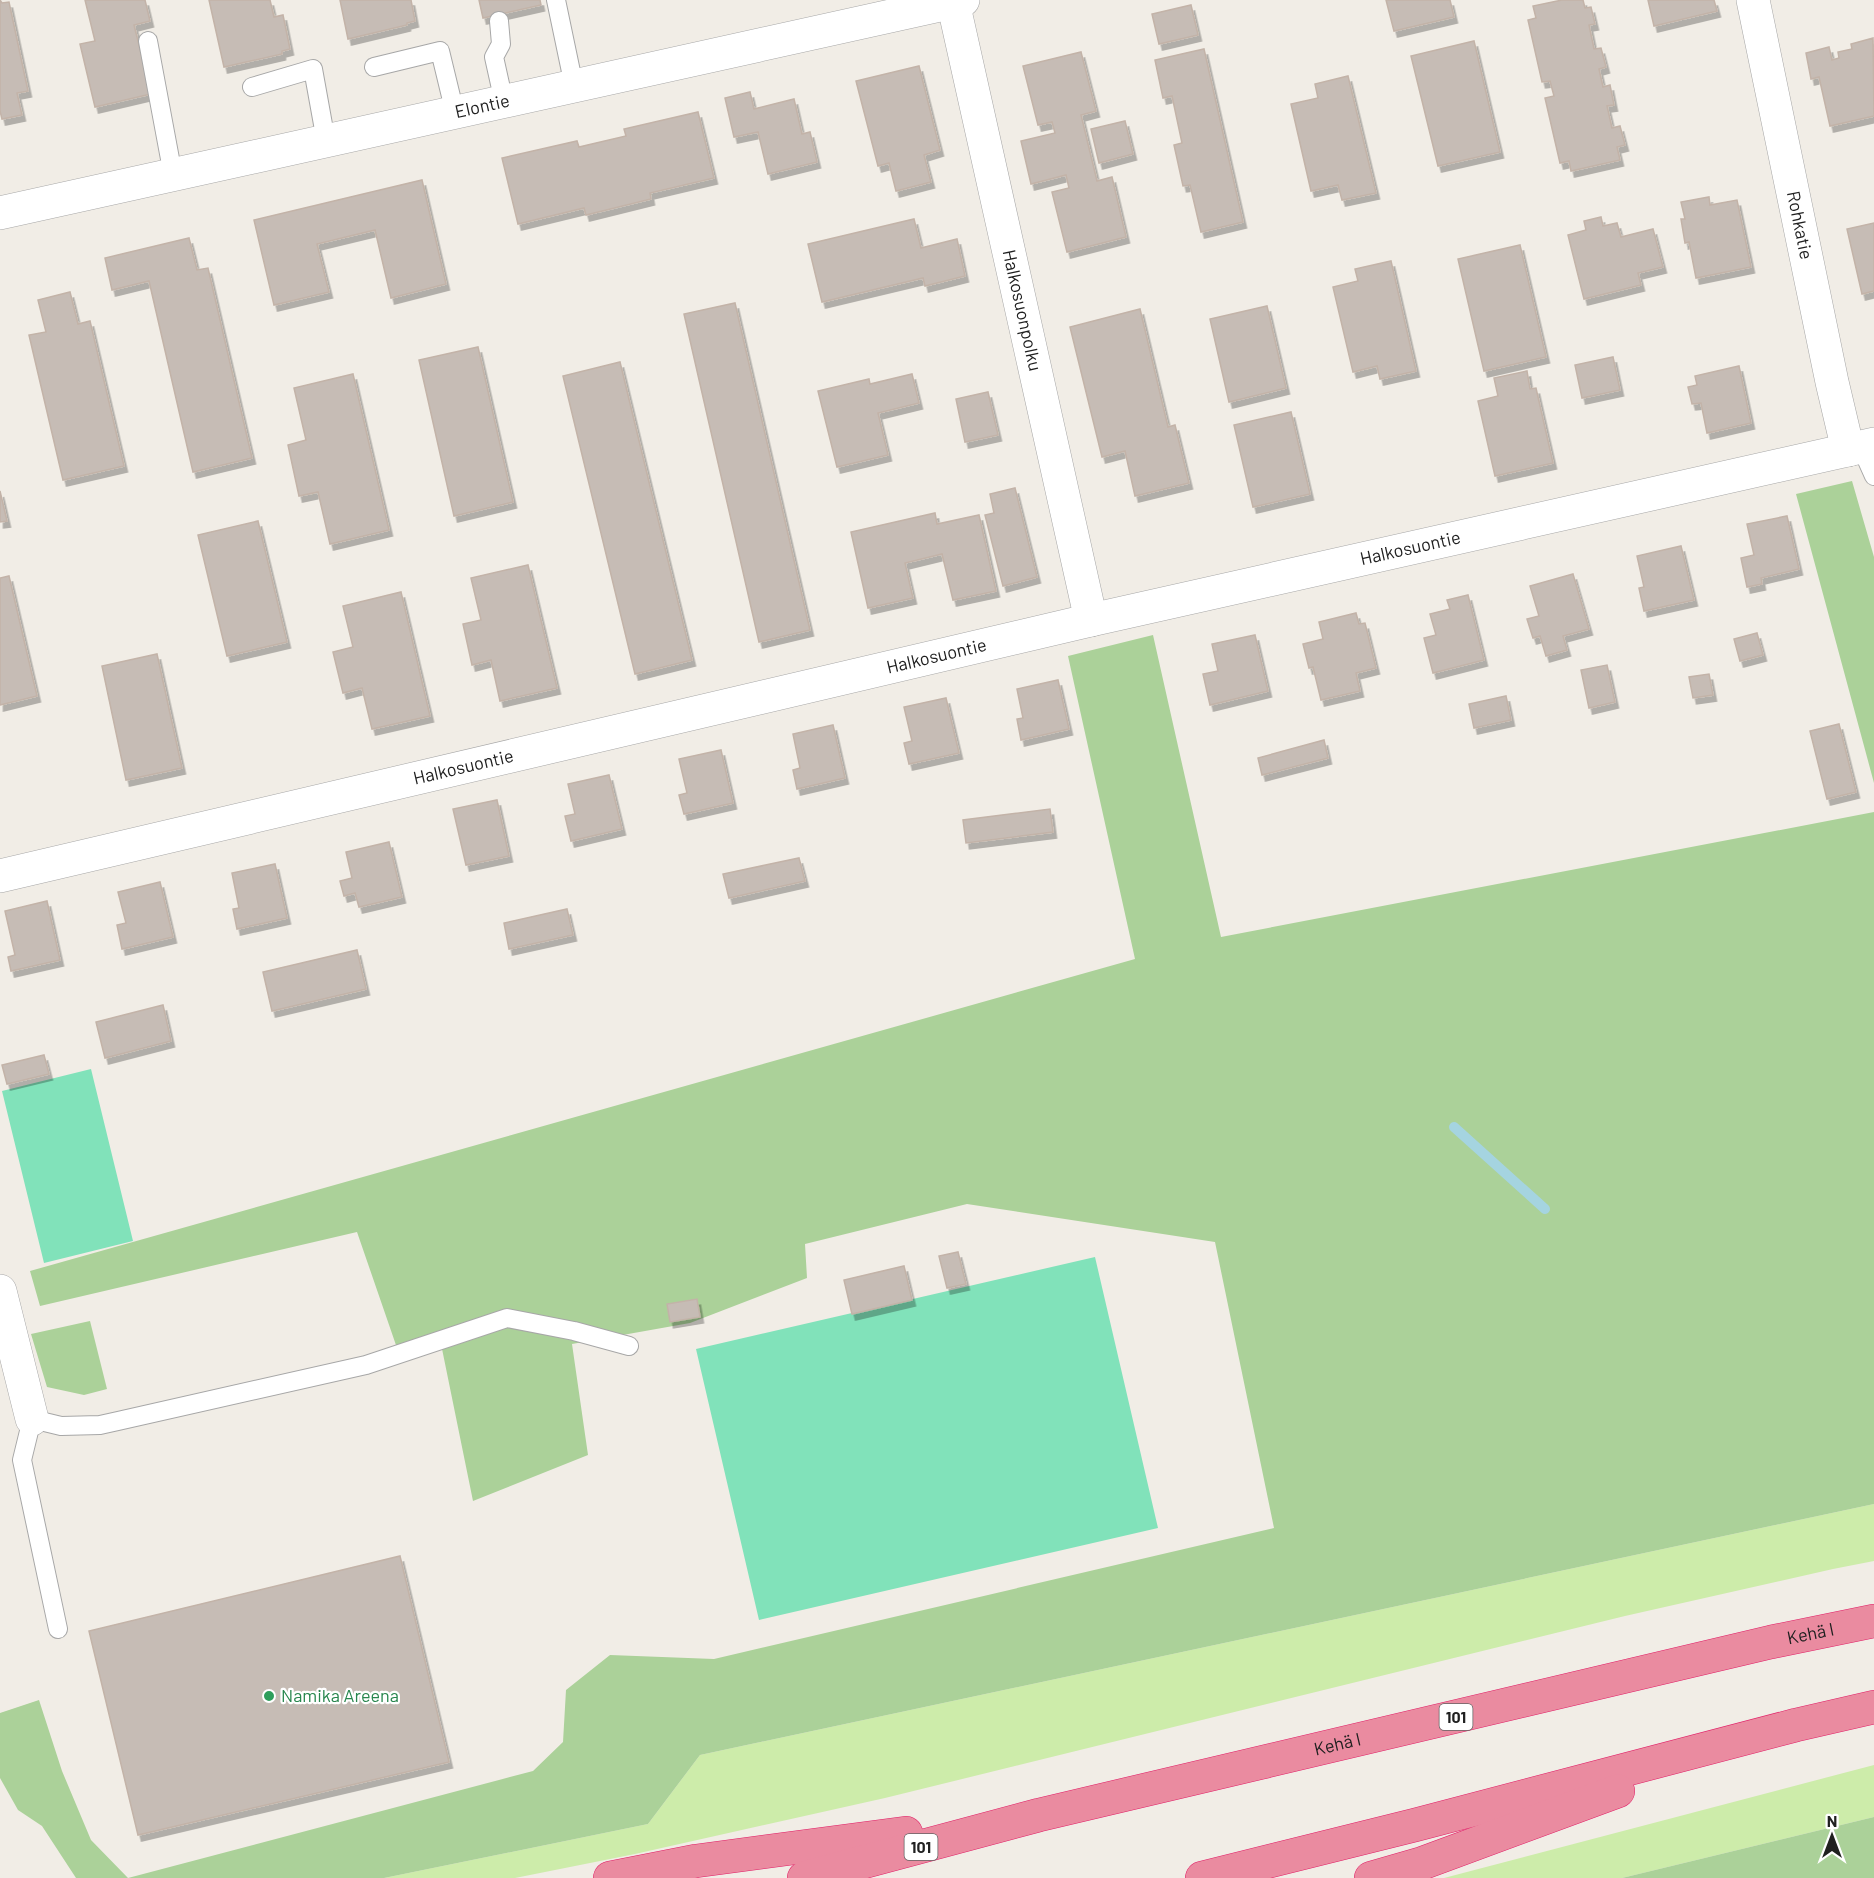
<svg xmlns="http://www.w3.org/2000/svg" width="1874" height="1878" viewBox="0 0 1874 1878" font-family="Barlow,sans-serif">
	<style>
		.grass { fill: #cdecaa }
		.forest { fill: #abd199 }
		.pitch { fill: #81e2ba }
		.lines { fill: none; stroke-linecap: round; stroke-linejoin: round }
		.stream { stroke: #a5d4e0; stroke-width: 10 }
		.building { fill: #c6bcb5; stroke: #c3b3a8; stroke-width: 1.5; filter: url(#shadow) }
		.lane-casing { stroke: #a7a7a7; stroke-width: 20 }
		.street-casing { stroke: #a7a7a7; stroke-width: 34 }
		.highway-casing { stroke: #e12068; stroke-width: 34 }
		.lane { stroke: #fff; stroke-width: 18 }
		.street { stroke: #fff; stroke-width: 33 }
		.highway { stroke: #ea8ba0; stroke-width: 33 }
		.leisure-dot { fill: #2e9e5b; stroke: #fff; stroke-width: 2 }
		.labels { text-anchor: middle; stroke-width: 4.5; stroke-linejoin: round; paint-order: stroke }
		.shield { fill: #fff; stroke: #636363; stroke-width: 1.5 }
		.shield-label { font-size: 16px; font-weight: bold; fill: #202020 }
		.street-label { font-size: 18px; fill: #202020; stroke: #fff }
		.leisure-label { font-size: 18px; fill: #27864d; stroke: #fff; text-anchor: start }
	</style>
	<defs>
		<filter id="shadow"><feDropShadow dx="3.5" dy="6" stdDeviation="0" flood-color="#0004"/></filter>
	</defs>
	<rect width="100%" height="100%" fill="#f1ede6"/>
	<path class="grass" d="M1874,1504V1561L1833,1569L1625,1616L885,1798L635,1854L515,1878H384L648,1824L700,1755Z
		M1874,1765V1817L1622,1878H1444Z"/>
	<path class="forest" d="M1852,481L1874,557V783L1796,494Z
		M1153,635L1221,937L1874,812V1504L700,1755L648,1824L384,1878H76L42,1826L18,1810L0,1778V1713L39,1700L62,1771L91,1840L128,1878L533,1771L563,1742L566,1690L610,1655L714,1659L1274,1528L1215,1242L967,1204L805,1244L807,1278L690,1323L572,1344L588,1455L473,1501L440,1339L397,1348L357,1232L40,1306L30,1271L1135,959L1068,656Z
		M90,1321L107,1389L84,1395L47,1387L31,1334Z
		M1874,1817V1878H1622Z"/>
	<path class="pitch" d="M91,1069L133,1241L44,1263L2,1091Z
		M1095,1257L1158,1528L759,1620L696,1349Z"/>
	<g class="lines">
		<path class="stream" d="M1454,1127L1545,1209"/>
	</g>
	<path class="building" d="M0,0L2,3L9,2L28,91L17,93L22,115L2,119L0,111Z
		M85,0H145L150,21L134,25L151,94L95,107L80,44L95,41Z
		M209,0H270L274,17L283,15L290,49L282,51V54L224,67Z
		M340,0H411L415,21L407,23V25L348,39Z
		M479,0H540L541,5L483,18Z
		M1386,0H1450L1454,17L1394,31Z
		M1562,0H1583L1585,8L1591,7L1595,24L1589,25L1594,49L1601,48L1606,67L1599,69L1603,87L1610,85L1614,105L1607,106L1612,128L1620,126L1625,145L1617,147L1620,160L1571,171L1569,161L1560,163L1545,98L1554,96L1550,81L1542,82L1528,20L1536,18L1533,6Z
		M1648,0H1714L1717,11L1654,26Z
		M1191,5L1198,35L1159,44L1152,14Z
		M1873,38L1874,116L1830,126L1819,77L1811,79L1806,53L1829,47L1832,60L1839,58L1838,52L1852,49L1851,44Z
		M1474,41L1500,152L1438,166L1411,56Z
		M1204,49L1243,222L1201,232L1190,185L1183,186L1174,145L1182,143L1172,96L1163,98L1155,60Z
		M1081,52L1096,111L1081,115L1097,181L1112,177L1126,237L1067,252L1052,192L1069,188L1066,175L1031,184L1021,141L1055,133L1052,122L1038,125L1023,66Z
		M919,66L940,150L924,155L931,182L896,191L889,163L878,166L856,81Z
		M1348,76L1376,193L1342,200L1338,185L1311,191L1291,104L1318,98L1315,84Z
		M750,92L754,109L794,99L802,134L810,132L817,162L768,174L758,132L734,137L725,98Z
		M698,112L714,178L650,193L651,199L586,215L584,208L518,224L502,158L577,141L579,147L626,136L624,129Z
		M1125,121L1133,154L1099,163L1091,129Z
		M422,180L446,284L391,298L375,230L317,244L329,292L274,305L254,220Z
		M1709,197L1710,205L1737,200L1751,267L1696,278L1689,242L1685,243L1681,219H1685L1681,202Z
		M1601,217L1603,226L1617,223L1621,237L1653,229L1663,267L1638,273L1641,285L1584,299L1568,235L1586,230L1584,221Z
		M914,219L921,248L957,239L965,276L925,286L923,278L822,302L808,244Z
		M1874,223V291L1862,294L1847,229Z
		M189,238L197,270L208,268L252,458L193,472L149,281L112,290L105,258Z
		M1520,245L1546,357L1484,371L1458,259Z
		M1391,261L1416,371L1380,379L1377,366L1353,372L1333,287L1358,281L1355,269Z
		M70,292L78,324L90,321L124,466L63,480L29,335L46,332L38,300Z
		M735,303L810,630L759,642L684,314Z
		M1267,306L1286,388L1229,402L1210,319Z
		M1140,309L1168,427L1175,425L1189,483L1135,496L1125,451L1102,457L1070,327Z
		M478,347L513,502L454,516L419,360Z
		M1613,357L1620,390L1582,398L1575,365Z
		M620,362L692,660L635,674L563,376Z
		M1739,366L1751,423L1707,433L1701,403L1692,404L1688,387L1697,385L1695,376Z
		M1527,371L1530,389L1536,388L1553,463L1495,476L1478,401L1498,396L1494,378Z
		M353,374L389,530L330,544L318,492L299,496L288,445L306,440L294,388Z
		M912,374L919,403L878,413L888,455L837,467L818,391L869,379L870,384Z
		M988,392L998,435L965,442L956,399Z
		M1291,412L1310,494L1253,507L1234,425Z
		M1015,488L1037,577L1003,586L985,515L994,513L990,494Z
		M0,491L7,521L0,522Z
		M935,513L937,524L979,515L996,591L953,600L942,554L905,563L913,598L868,608L851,532Z
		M1787,516L1799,569L1761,578L1762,584L1747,587L1741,558L1754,555L1747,524Z
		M258,521L287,642L227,656L198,535Z
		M1681,546L1694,600L1644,611L1639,588L1644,587L1637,556Z
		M528,565L557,688L500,701L491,660L472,665L463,624L481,620L471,578Z
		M1573,574L1589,629L1563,636L1567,650L1546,656L1540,636L1533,638L1527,619L1539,616L1530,586Z
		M9,576L37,696L0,705V578Z
		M401,592L430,716L372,729L362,688L343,693L333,652L353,647L343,606Z
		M1468,595L1484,660L1433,673L1424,638L1436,635L1430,614L1450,609L1447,600Z
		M1356,613L1359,624L1365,623L1376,668L1356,673L1360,691L1321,700L1313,667L1309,668L1303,644L1323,639L1319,622Z
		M1757,633L1763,655L1740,661L1734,639Z
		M1255,635L1268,691L1210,705L1203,674L1218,671L1212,644Z
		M157,654L182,768L126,780L102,666Z
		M1607,665L1615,702L1589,708L1581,670Z
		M1709,674L1713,695L1693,698L1689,677Z
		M1058,680L1069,729L1021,740L1017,719L1023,718L1017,689Z
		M1506,696L1511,720L1474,728L1469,704Z
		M946,698L959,753L909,764L904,743L912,741L904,707Z
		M1839,724L1856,792L1827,799L1810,731Z
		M833,725L845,778L797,789L793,770L800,768L793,734Z
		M1324,740L1328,758L1262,775L1258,758Z
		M721,750L733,803L684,814L679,795L687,793L679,759Z
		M609,775L622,829L571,841L565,816L575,814L568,784Z
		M497,800L509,856L466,865L453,809Z
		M1050,809L1053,832L966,843L963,820Z
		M389,842L402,897L359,907L355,893L344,896L340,881L352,878L346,852Z
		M799,858L805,881L729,898L723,874Z
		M275,864L287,918L237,929L233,909L239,908L232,873Z
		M160,882L173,937L122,949L117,925L126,923L118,892Z
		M47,901L60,960L11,971L8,957L15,955L5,911Z
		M567,909L573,935L509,949L504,923Z
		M357,950L366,989L272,1011L263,972Z
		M163,1005L171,1041L105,1058L96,1022Z
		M44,1055L49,1074L7,1084L2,1065Z
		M958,1252L966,1284L947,1288L939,1256Z
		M904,1266L912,1300L852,1314L844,1280Z
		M697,1299L700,1317L670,1322L667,1304Z
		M400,1556L449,1762L138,1835L89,1631Z"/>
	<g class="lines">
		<g class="lane-casing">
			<path id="lane" d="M556,0L574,86
				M499,21L501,44L494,57L504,102
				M148,41L173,175
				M374,67L440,51L455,113
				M252,87L313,69L326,141
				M1861,447L1874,476
				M58,1629L22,1460L32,1419L61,1426L100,1425L118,1421L366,1365L507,1318L574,1331L629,1346"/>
		</g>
		<g class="street-casing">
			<g id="street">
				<path id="s1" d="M1753,0L1832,382L1848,450"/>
				<path id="s2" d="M953,2L1091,620"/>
				<path id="s3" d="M0,213L963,0"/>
				<path id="s4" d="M0,876L1091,620L1874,444"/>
				<path d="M0,1291L32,1419"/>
			</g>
		</g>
		<g class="highway-casing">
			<g id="highway">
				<path d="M610,1878L696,1861L906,1833"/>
				<path id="s5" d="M804,1878L1039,1815L1771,1642L1874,1621"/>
				<path d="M1202,1878L1415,1825L1796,1725L1874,1707"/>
				<path d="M1371,1878L1423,1863L1618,1791"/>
			</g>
		</g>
		<use href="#lane" class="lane"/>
		<use href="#street" class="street"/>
		<use href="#highway" class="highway"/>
	</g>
	<circle class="leisure-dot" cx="269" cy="1696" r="6"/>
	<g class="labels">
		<g class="shield">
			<rect x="1439.5" y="1704" width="33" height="26" rx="4.5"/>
			<rect x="904.5" y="1834" width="33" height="26" rx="4.5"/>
		</g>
		<g class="shield-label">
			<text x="1456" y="1723">101</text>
			<text x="921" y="1853">101</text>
		</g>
		<g class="street-label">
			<text dy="6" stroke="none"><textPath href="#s3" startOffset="494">Elontie</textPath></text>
			<text dy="6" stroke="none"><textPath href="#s1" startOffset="230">Rohkatie</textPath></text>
			<text dy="6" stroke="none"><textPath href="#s2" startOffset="316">Halkosuonpolku</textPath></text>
			<text dy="6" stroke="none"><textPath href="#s4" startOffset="1448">Halkosuontie</textPath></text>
			<text dy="6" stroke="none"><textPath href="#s4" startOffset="962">Halkosuontie</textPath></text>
			<text dy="6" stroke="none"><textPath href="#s4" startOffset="476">Halkosuontie</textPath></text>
			<text dy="6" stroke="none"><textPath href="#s5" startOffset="1036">Kehä I</textPath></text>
			<text dy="6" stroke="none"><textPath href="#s5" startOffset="550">Kehä I</textPath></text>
		</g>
		<g class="leisure-label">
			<text x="281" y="1702">Namika Areena</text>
		</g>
	</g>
	<g transform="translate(1832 1836)" stroke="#ffffff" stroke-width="4.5" paint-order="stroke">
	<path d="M0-4.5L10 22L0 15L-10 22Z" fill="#202020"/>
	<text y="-9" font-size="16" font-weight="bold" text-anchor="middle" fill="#202020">N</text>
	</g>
</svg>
